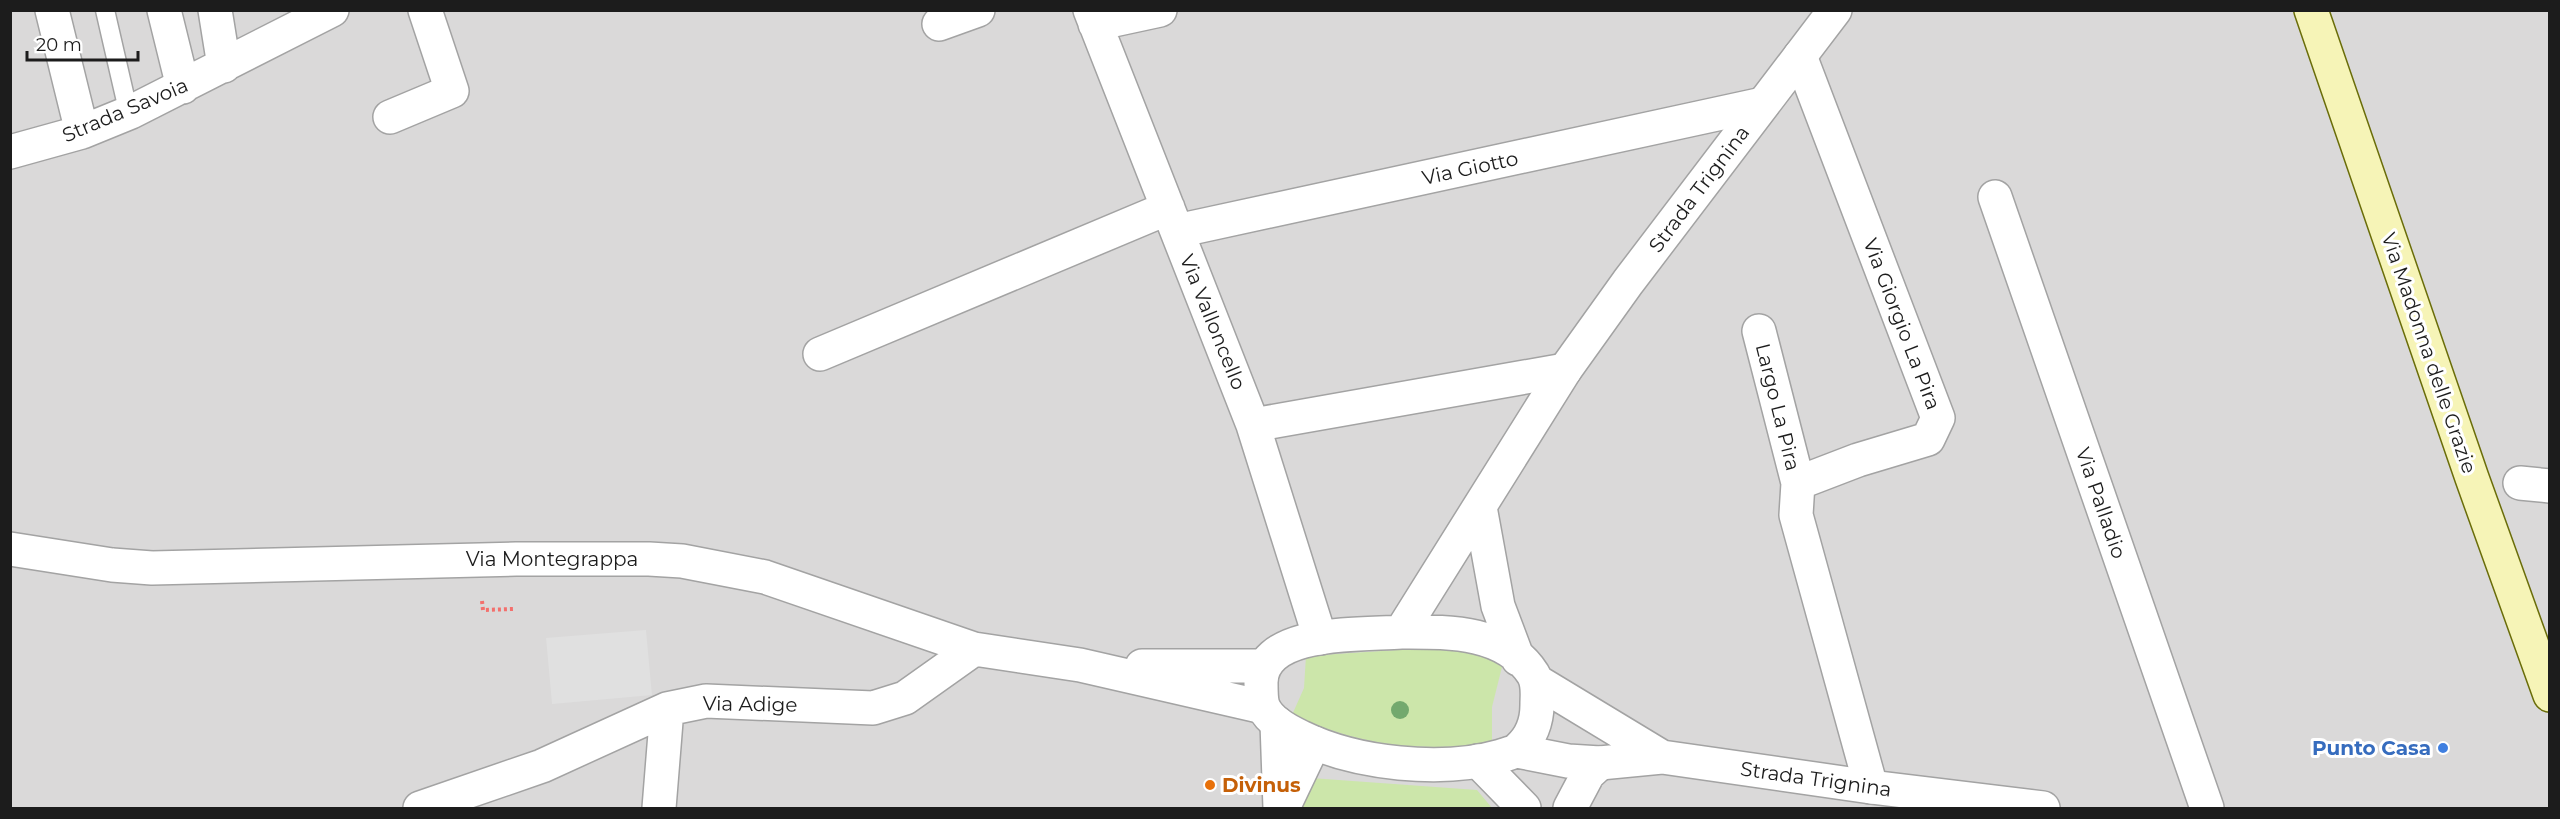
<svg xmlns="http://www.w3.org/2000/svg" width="2560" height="819" viewBox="0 0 2560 819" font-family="Montserrat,sans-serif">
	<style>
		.residential { fill: #dad9d9 }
		.grass { fill: #cce6aa }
		.parking { fill: #e0e0e0 }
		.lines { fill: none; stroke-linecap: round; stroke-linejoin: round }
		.service-casing { stroke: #a3a3a3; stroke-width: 21 }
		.minor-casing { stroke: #a3a3a3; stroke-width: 36 }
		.tertiary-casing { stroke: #a3a3a3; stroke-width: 36 }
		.secondary-casing { stroke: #6a6d09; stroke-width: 36 }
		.path { stroke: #f3706d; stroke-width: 4; stroke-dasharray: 3 3; stroke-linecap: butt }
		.service { stroke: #fff; stroke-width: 18 }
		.minor { stroke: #fff; stroke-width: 33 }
		.tertiary { stroke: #fff; stroke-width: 33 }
		.secondary { stroke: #f6f4b7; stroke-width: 33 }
		.tree { fill: #73a96e }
		.shop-dot { fill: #3f7fe0; stroke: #fff; stroke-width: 2 }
		.food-dot { fill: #e8710a; stroke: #fff; stroke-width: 2 }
		.labels { text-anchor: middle; stroke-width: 6; stroke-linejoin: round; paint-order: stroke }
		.street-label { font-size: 20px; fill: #1c1c1c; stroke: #fff }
		.shop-label { font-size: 20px; font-weight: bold; fill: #366cbe; stroke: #fff; text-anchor: end }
		.food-label { font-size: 20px; font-weight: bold; fill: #c56008; stroke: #fff; text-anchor: start }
	</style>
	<rect width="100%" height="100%" fill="#ede9e2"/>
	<path class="residential" d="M11,11H2549V808H11Z"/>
	<path class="grass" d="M1427,648C1454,650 1481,649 1502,667L1492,707V744C1415,751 1364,747 1292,715L1304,688L1306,656Z
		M1311,778L1477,790L1492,808H1301Z"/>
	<path class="parking" d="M646,630L652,695L552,704L546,638Z"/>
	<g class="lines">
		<g class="service-casing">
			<path id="service" d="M105,10L125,97L131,112"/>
		</g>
		<g class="minor-casing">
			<path id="minor" d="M52,10L82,132
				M164,10L183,87
				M215,10L224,66
				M1090,10L1253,425L1320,638
				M939,24L978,10
				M1095,24L1160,10
				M1800,56L1938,418L1928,439L1858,460L1798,483L1796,515L1871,787
				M390,117L452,91L425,10
				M10,152L82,132L131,112L332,10
				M1995,197L2207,808
				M1177,231L1763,104
				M1759,331L1798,483
				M820,354L1168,208
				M1253,425L1565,370
				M2520,483L2550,486
				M10,549L112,565L152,568L516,559H649L682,561L765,577L974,649L1080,665L1263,707
				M1142,666H1263
				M1277,723L1280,808
				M1478,761L1524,808
				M420,808L542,766L667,709L706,701L873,708L905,698L974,649
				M659,808L667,709
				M1283,808L1314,743
				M1570,808L1588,774L1600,763"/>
		</g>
		<g class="tertiary-casing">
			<path id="tertiary" d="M1480,507L1498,606L1518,659
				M1401,632L1565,370L1628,282L1835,10
				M1401,632C1446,632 1505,630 1533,674C1539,684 1537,693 1537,705C1537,721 1531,738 1518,749C1514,753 1506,754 1501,756C1442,773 1356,764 1301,737C1288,731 1269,721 1263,706C1261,700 1261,690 1261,683C1260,629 1363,635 1401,632Z
				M1538,682L1662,757
				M1517,751L1568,761L1600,763L1662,757L1871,787L2043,808"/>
		</g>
		<g class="secondary-casing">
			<path id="secondary" d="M2311,10L2472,478L2550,695"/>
		</g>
		<path class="path" d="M482,601L483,610L513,609"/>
		<use href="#service" class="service"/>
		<use href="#minor" class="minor"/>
		<use href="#tertiary" class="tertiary"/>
		<use href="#secondary" class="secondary"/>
	</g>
	<circle class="tree" cx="1400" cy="710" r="9"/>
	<circle class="shop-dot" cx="2443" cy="748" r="6"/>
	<circle class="food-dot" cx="1210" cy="785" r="6"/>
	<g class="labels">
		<g class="street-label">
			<text transform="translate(125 110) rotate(-23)" y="7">Strada Savoia</text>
			<text transform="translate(1470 168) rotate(-12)" y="7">Via Giotto</text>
			<text transform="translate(1699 189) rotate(-53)" y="7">Strada Trignina</text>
			<text transform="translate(1213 322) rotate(68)" y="7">Via Valloncello</text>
			<text transform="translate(1902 324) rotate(69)" y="7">Via Giorgio La Pira</text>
			<text transform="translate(2429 353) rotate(71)" y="7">Via Madonna delle Grazie</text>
			<text transform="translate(1778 407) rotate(76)" y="7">Largo La Pira</text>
			<text transform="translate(2101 503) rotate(71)" y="7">Via Palladio</text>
			<text x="552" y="566">Via Montegrappa</text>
			<text transform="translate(750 704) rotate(1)" y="7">Via Adige</text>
			<text transform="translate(1816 779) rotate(8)" y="7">Strada Trignina</text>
		</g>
		<g class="shop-label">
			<text x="2431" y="755">Punto Casa</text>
		</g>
		<g class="food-label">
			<text x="1222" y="792">Divinus</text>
		</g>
	</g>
	<rect width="2560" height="819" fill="none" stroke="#1c1c1c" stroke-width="24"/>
	<path d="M27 51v9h111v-9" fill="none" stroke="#1c1c1c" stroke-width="3"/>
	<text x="36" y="51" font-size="18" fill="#1c1c1c" stroke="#ffffff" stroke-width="4.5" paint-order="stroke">20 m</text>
</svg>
